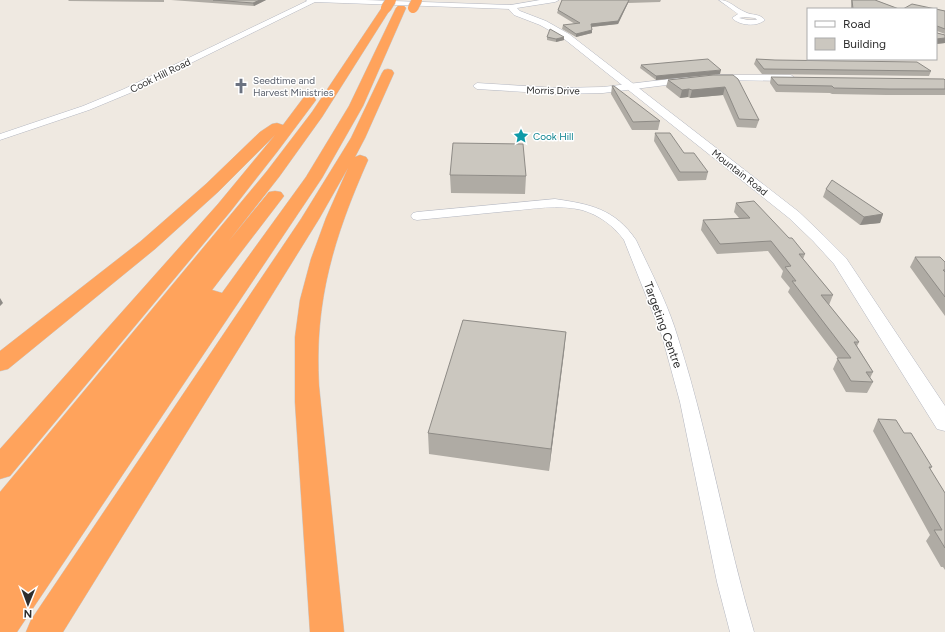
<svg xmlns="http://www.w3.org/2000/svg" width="945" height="632" viewBox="0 0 945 632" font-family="Figtree,sans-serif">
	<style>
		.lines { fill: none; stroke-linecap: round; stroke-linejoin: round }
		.minor-casing { stroke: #b4b7c1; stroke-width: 1 }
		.tertiary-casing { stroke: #b4b7c1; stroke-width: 1 }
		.motorway-casing { stroke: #c9c9c9; stroke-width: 1 }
		.minor { fill: #fff; fill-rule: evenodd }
		.tertiary { fill: #fff; fill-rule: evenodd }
		.motorway { fill: #ffa35c; fill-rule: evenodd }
		.motorway-bridge-casing { stroke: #c9c9c9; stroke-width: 11; stroke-linecap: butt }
		.motorway-bridge { stroke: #ffa35c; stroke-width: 10 }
		.wall { fill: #afaba4 }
		.shaded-wall { fill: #8e8b86 }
		.building { fill: #cbc7bf; stroke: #8e8b86 }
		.labels { text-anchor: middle; stroke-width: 3; stroke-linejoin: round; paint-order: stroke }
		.far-street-label { font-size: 10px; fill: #2e2e2e; stroke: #fff }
		.far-worship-label { font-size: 10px; fill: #5b616d; stroke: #fff; text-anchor: start }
		.far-culture-label { font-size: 10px; fill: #0d838f; stroke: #fff; text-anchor: start }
		.street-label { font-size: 12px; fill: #2e2e2e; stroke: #fff }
	</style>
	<rect width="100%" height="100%" fill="#efe9e1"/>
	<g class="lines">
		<g class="minor-casing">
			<path id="minor" d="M306,0H365L511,5L514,7L511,9L315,2L130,93L89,110L0,140V134L83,106L124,89L307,1Z
				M719,0C730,0 735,8 745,12C753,16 759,13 765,20C757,27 740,26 732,18L738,14ZM744,17L755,18L757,20H748L739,18Z
				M717,75H791L795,78L791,81L714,80L713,78Z
				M687,77L690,78L691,80L690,82L603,93L558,94L477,89L473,86L477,83L558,88L603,87Z
				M555,199C590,204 615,209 636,240C651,272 668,304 678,338C709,434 725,535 754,632H730L717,582L680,402L662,336L624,240C614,226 599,215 582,210C558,204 533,209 509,211C478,214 448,217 417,220L413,219L411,216L413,213L417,212Z"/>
		</g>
		<g class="tertiary-casing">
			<path id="tertiary" d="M540,0H559L555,2L517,8L520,11L546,21L569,34L799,212L823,235L846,258L945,406V431L937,429L834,264L813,241L789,218L563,38L540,25L514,15L507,7L511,5Z"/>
		</g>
		<g class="motorway-casing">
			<path id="motorway" d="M386,5L391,8L322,117L279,177L228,242L269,192L275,191L281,192L284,196L212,290L222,293L306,177L349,106L396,8L398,6H404L406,8L363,106L322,178L17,632H0V492L267,171L312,112L383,6Z
				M388,69L392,70L394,73L365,138L355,157L360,155L366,157L368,160C334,237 314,301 319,386L344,632H310L295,402V337L300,300L311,259L326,218L348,168L319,219L63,632H26L31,620L301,219L351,138L382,73L384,70Z
				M309,96L314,97L316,100L277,152L230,212L10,476L0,479V449L218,204L275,135L218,192L155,249L8,369L0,371V351L141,241L206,184L260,132L272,124L277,123L283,125L304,97Z"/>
		</g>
		<use href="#minor" class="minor"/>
		<use href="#tertiary" class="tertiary"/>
		<use href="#motorway" class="motorway"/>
		<g class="motorway-bridge-casing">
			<path id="motorway-bridge" d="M386,8L391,0
				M413,8L417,0"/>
		</g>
		<use href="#motorway-bridge" class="motorway-bridge"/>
	</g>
	<path class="wall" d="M68,0H164V2L69,1Z
		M171,0H266L254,6Z
		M562,0H661L660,2L628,3L618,24L591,27L592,33L576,37L562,29L563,25L575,24L557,13L558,10Z
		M851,0H875L899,9H851Z
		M936,9L945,11V34L937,31V33L945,35V43L936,44Z
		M547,37H564V40L556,42L547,40Z
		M756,59L931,71L929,76L762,74L754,64Z
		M641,65L720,74L656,80L640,68Z
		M713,75L759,120L756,128L737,127L723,95L690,98L688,97L680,98L666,87L668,80Z
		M771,77L945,80V95H886L832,94L830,93L776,92L770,83Z
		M612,86L660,121L658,130H632L611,94Z
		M655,133L684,153L708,172L706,180L678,181L654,141Z
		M450,175L526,176L525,194L451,193Z
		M826,189L883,214L880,223L860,225L823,197Z
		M736,203L789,238L805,254L803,259L833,295L829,305L859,342L857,346L873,372L870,378L873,382L867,393L846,392L833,369L838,358L788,292L790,288L781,277L783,271L768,251L717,254L701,230L703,220L739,218L734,212Z
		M915,257L945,262V316L910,267Z
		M566,332L549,471L429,454L428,433Z
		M878,419L932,467L930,469L945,493V570L943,567H941L926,541L930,535L873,431Z"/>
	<path class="shaded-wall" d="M260,0H266L254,6L253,3Z
		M629,0L628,3L618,24L591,27V24Z
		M592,30V33L576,37V34Z
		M564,37V40L556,42V39Z
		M945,38V43L936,44V39Z
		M721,70L720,74L656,80V76Z
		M725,87L723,95L690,98L692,90Z
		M689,89L688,97L680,98L682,90Z
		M883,214L880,223L860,225L864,217Z
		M0,298L3,303L0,306Z
		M566,332L564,353L549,471L551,449Z"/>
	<path class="building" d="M213,0H260L253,3Z
		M562,0H629L618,21L591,24L592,30L576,34L563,25L580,23L558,10Z
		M852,0H875L899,9H853Z
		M912,4L945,11V29L937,26V33L945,35V38L936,39V9H903Z
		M550,29L564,37L556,39L547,37Z
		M708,59L721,70L656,76L641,65L685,61Z
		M756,59L775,60L917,62L931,71L764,69Z
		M713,75H733L738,79L759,120L739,119L725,87L692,90L689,89L682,90L668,80Z
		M771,77L944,79L945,80V89H889L834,88L832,86L778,85Z
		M612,86H614L660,121L633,122Z
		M655,133H670L684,153H694L708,172H680Z
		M453,143L523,144L526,176L450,175Z
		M832,180L883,214L864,217L826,189Z
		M754,201L789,238H792L805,254H799L833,295H821L859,342H854L873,372H866L873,382L851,381L837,358H851L792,281H796L785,267L791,266L771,241L720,244L703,220L750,218L736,203Z
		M915,257H940L945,262V270H943L945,272V297Z
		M463,320L566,332L551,449L428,433Z
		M878,419L896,420L904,433H911L932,467H929L945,493V548L934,530H942Z"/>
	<defs>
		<g id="church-bare" transform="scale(1.2)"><path d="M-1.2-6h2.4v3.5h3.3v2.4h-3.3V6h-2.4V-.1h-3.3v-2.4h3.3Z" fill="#6b7280" stroke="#fff" stroke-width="2.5" paint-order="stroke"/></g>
		<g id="sight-bare" transform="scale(1.2)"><path d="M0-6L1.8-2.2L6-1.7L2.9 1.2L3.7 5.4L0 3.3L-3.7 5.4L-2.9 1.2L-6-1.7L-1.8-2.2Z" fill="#0f9aa8" stroke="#fff" stroke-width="2.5" paint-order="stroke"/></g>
	</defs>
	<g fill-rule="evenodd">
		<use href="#church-bare" x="241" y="86"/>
		<use href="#sight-bare" x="521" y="136"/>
	</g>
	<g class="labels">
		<g class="far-street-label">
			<text transform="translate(160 75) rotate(-26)" y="4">Cook Hill Road</text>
			<text transform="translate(553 90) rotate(1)" y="4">Morris Drive</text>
			<text transform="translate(740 172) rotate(38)" y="4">Mountain Road</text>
		</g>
		<g class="far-worship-label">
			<text x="253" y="84">Seedtime and<tspan x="253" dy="12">Harvest Ministries</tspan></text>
		</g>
		<g class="far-culture-label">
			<text x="533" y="140">Cook Hill</text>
		</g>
		<g class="street-label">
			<text transform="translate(663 325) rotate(70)" y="4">Targeting Centre</text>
		</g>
	</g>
	<rect x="807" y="8" width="130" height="52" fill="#ffffff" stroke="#ababab"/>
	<rect x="815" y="21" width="20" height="6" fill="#ffffff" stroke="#ababab"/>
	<text x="843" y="28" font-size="12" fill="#2e2e2e">Road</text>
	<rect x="815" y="38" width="20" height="12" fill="#cbc7bf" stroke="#ababab"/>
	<text x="843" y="48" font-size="12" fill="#2e2e2e">Building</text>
	<g transform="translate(28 604) rotate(181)" stroke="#ffffff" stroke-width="3" paint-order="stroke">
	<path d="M0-3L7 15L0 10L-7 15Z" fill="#2e2e2e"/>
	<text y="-6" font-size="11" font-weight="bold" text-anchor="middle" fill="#2e2e2e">N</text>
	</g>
</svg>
